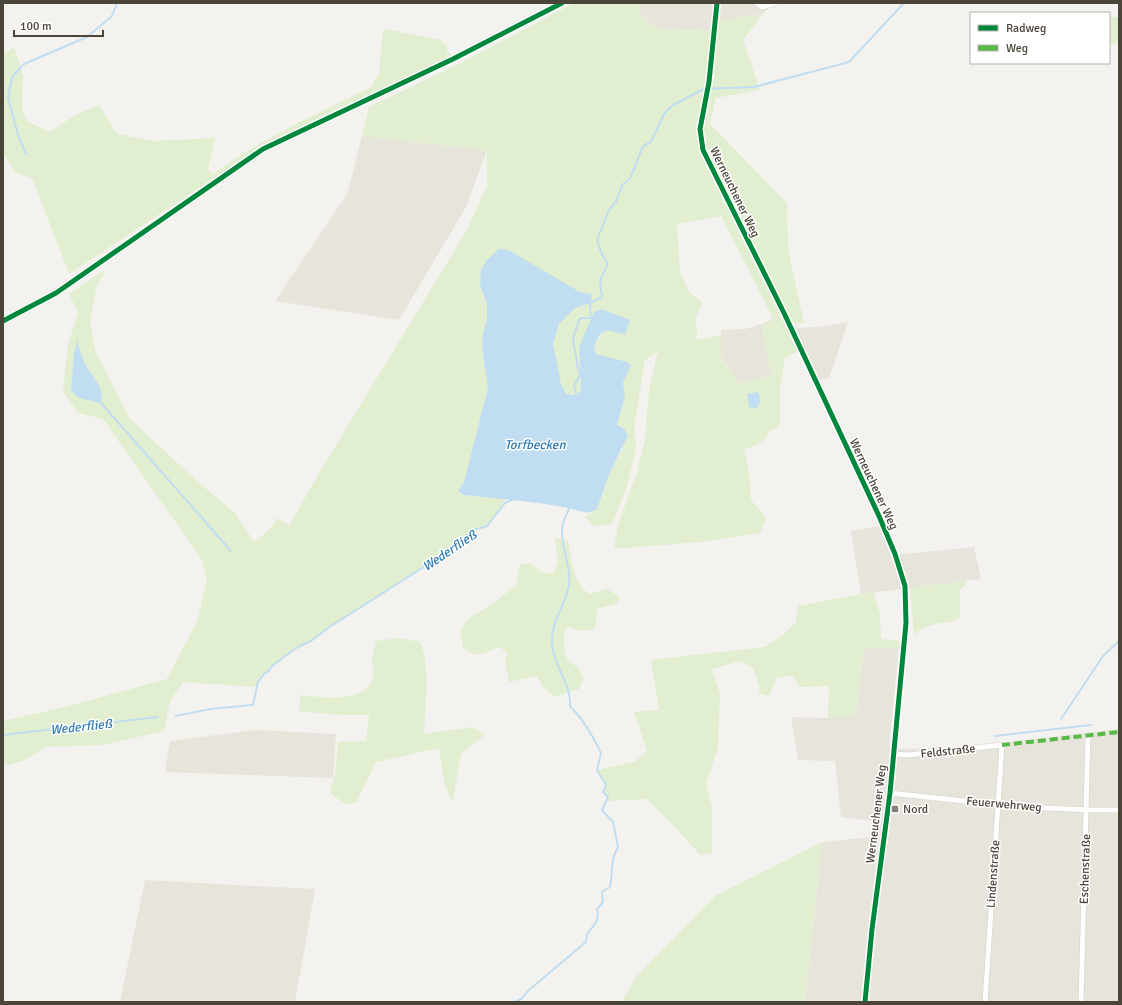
<svg xmlns="http://www.w3.org/2000/svg" width="1122" height="1005" viewBox="0 0 1122 1005" font-family="Signika,sans-serif">
	<style>
		.residential { fill: #e7e4dc }
		.green { fill: #e1eecf; fill-rule: evenodd }
		.water { fill: #c0ddf1 }
		.lines { fill: none; stroke-linecap: round; stroke-linejoin: round }
		.stream { stroke: #c0ddf1; stroke-width: 2 }
		.street-casing { stroke: #d2d0cb; stroke-width: 6 }
		.secondary-casing { stroke: #d3cfc5; stroke-width: 8 }
		.street { stroke: #fdfdfc; stroke-width: 5 }
		.secondary { stroke: #f7f6f1; stroke-width: 7 }
		.quiet { stroke: #58b947; stroke-width: 4; stroke-dasharray: 8 4; stroke-linecap: butt }
		.cycleway-casing { stroke: #fff; stroke-width: 8 }
		.cycleway { stroke: #00873e; stroke-width: 5 }
		.poi-dot { fill: #868178; stroke: #fff; stroke-width: 1.5 }
		.labels { text-anchor: middle; stroke-width: 3; stroke-linejoin: round; paint-order: stroke }
		.street-label { font-size: 12px; fill: #4b4439; stroke: #fff }
		.poi-label { font-size: 12px; fill: #4b4439; stroke: #fff; text-anchor: start }
		.water-label { font-size: 13px; font-style: italic; fill: #2e7ab2; stroke: #fff }
	</style>
	<rect width="100%" height="100%" fill="#f4f2ee"/>
	<path class="residential" d="M637,3H773L763,14L721,21L709,31L659,29L650,25L643,17Z
		M362,136L487,150L466,207L399,320L275,301L348,192Z
		M783,313L789,324L798,328L817,327L848,322L829,378L814,381L783,314L778,319L762,326L771,376L738,384L734,375L721,358V330L745,329L765,323Z
		M880,526L895,555L974,547L981,579L861,594L851,531Z
		M899,648L889,747L896,749L969,747L1119,729V1002H805L822,842L870,837L871,821L841,817L835,761L798,760L791,717L828,718L856,715L864,649Z
		M255,730L336,734L333,778L165,772L170,741Z
		M145,880L315,889L295,1002H120Z"/>
	<path class="green" d="M574,3H637C640,10 643,19 649,24C660,33 694,30 708,31L721,21L763,14L743,40L760,90L716,98L710,124L787,203L788,249L804,323L788,324L800,350L785,358L780,388V423L777,428L770,430C767,441 755,447 744,449L749,473L751,500L766,518L760,533L700,542L614,549L618,525L637,472L645,440L649,391L658,351L645,360L634,428L636,448L627,486L612,524L594,526L585,517L597,509L609,475L623,448L624,429L617,425L625,396L623,383L631,365L596,354L594,346L603,332L611,329L622,334L601,309L579,347L581,390L577,395L566,394C556,375 548,343 559,324C566,313 582,303 592,294L580,292H482L487,305V318L483,333L482,348L488,388L464,482L458,491L464,495L506,499L487,526L473,530L438,558L328,628L311,641L296,648L272,666L269,671L264,674L256,687L183,682L170,701L164,731L102,745L46,747L23,761L3,766V721L69,706L167,679L198,619L207,579L202,560L103,419L78,413L63,391L68,344L78,313L69,294L106,269L96,289L90,321L95,350L130,419L198,482L235,513L254,542L271,528L277,518L292,527L290,524L319,473L467,230L487,186V150L362,136L369,107L457,65ZM721,216L774,320L762,326L771,376L738,384L734,375L721,359V335L699,340L695,337L698,332L695,318L703,303L689,292L680,272L677,224Z
		M1109,17H1119V42L1109,45Z
		M385,29L440,40L447,45V51L452,56L266,144L69,274L32,178L15,172L3,153V56L14,47L23,74L22,109L27,121L50,132L75,115L99,105L117,134L154,141L215,138L208,169L212,175C261,138 317,114 371,87L379,74L383,31Z
		M555,537L568,541C572,560 572,581 589,594L607,589L620,597L616,604L597,609L595,629L581,631L567,627L564,633V652L569,662L578,667L584,678L579,689L555,697L542,686L537,676L509,682L505,663L507,652L499,647C484,653 477,660 463,647L460,631L469,618L495,602L517,584V576L520,564L530,563L541,572L553,574L558,562Z
		M965,581L967,584L960,590V617C948,627 932,618 914,635L910,588Z
		M873,592L880,613L881,639L900,641L899,648L864,649L856,715L828,718L829,686L800,687L792,675L776,678L769,696L759,693V686L753,668L740,661L712,669L720,694L718,748L706,783L712,807V853L700,855L672,824L647,799L606,801L608,797L603,792L606,785L597,770L634,762L647,751L634,712L659,710L651,660L765,647L783,635L796,622L798,606Z
		M399,638L420,642C431,664 425,709 424,734L472,727L485,735L461,754L453,801C441,786 443,766 439,748L376,762L356,803L345,804L330,793L335,775L338,742L366,741L369,715H341L299,711L300,695C323,697 370,706 374,672C374,668 372,664 372,660C373,654 375,647 376,641Z
		M822,842L805,1002H621L637,976L715,896Z"/>
	<path class="water" d="M499,249L508,250L580,292L592,294L591,303L575,308L559,324L553,344L561,384L566,394L577,395L581,390L579,347L594,312L601,309L630,320L625,334C608,333 605,322 594,346L596,354L627,362L631,365L623,383L625,396L617,425L624,429L628,435L609,475L597,509C587,516 579,510 568,508C534,501 499,499 464,495L458,491L464,482L488,388L482,348L483,333L487,318V305L480,284L481,270L486,261Z
		M78,338V345L85,364L100,387L102,395L101,403L79,398L71,391L74,354Z
		M758,392L761,401L756,409L749,407L747,394Z"/>
	<g class="lines">
		<path class="stream" d="M26,154L18,135L8,97L12,77L24,64L87,37L112,16L117,3
			M577,397L574,385L580,375L577,364L573,339L579,320L581,318H591L590,307L591,303L602,297L600,280L608,264L602,255L597,240L609,210L616,202L622,185L630,179L643,146L651,142L664,114L673,105L704,89L754,87L849,62L904,3
			M101,403L231,551
			M176,716L210,709L253,705L258,682L264,674L269,671L272,666L296,648L311,641L328,628L438,558L473,530L487,526L505,503L514,499
			M1061,719L1103,656L1119,641
			M3,735L158,717
			M995,736L1091,725
			M514,1002L521,999L529,990L586,942L587,934C594,925 600,921 597,909L603,902L602,892L610,887C613,873 610,860 618,847L613,822L602,810L608,797L603,792L606,785L597,770L601,753C593,736 584,720 570,706C572,686 554,666 552,645C550,626 563,608 568,590C573,571 562,550 562,532C561,522 567,515 570,506"/>
		<g class="street-casing">
			<path id="street" d="M717,3L709,82L700,129L703,150L784,313L879,516L895,554L905,586L906,623L890,793L872,929L865,1002
				M757,3L762,7L776,3
				M893,754L908,755L1002,745L985,1002
				M890,793C966,801 1043,811 1119,810
				M1081,1002L1088,735"/>
		</g>
		<g class="secondary-casing">
			<path id="secondary" d="M3,321L56,293L263,149L453,59L562,3"/>
		</g>
		<use href="#street" class="street"/>
		<use href="#secondary" class="secondary"/>
		<path class="quiet" d="M1002,745L1119,732"/>
		<g class="cycleway-casing">
			<path id="cycleway" d="M717,3L709,82L700,129L703,150L784,313L879,516L895,554L905,586L906,623L890,793L872,929L865,1002
				M3,321L56,293L263,149L453,59L562,3"/>
		</g>
		<use href="#cycleway" class="cycleway"/>
	</g>
	<rect class="poi-dot" x="891" y="805" width="8" height="8" rx="2"/>
	<g class="labels">
		<g class="street-label">
			<text transform="translate(735 192) rotate(64)" y="4">Werneuchener Weg</text>
			<text transform="translate(874 484) rotate(65)" y="4">Werneuchener Weg</text>
			<text transform="translate(948 751) rotate(-6)" y="4">Feldstraße</text>
			<text transform="translate(1004 804) rotate(5)" y="4">Feuerwehrweg</text>
			<text transform="translate(876 814) rotate(-83)" y="4">Werneuchener Weg</text>
			<text transform="translate(1085 869) rotate(-88)" y="4">Eschenstraße</text>
			<text transform="translate(993 874) rotate(-86)" y="4">Lindenstraße</text>
		</g>
		<g class="poi-label">
			<text x="903" y="813">Nord</text>
		</g>
		<g class="water-label">
			<text x="535" y="449">Torfbecken</text>
			<text transform="translate(449 550) rotate(-34)" y="5">Wederfließ</text>
			<text transform="translate(81 726) rotate(-6)" y="5">Wederfließ</text>
		</g>
	</g>
	<rect width="1122" height="1005" fill="none" stroke="#4b4439" stroke-width="8"/>
	<rect x="970" y="12" width="140" height="52" fill="#ffffff" stroke="#b7b4b0"/>
	<rect x="978" y="25" width="20" height="6" fill="#00873e" stroke="#b7b4b0"/>
	<text x="1006" y="32" font-size="12" fill="#4b4439">Radweg</text>
	<rect x="978" y="45" width="20" height="6" fill="#58b947" stroke="#b7b4b0"/>
	<text x="1006" y="52" font-size="12" fill="#4b4439">Weg</text>
	<path d="M14 30v6h89v-6" fill="none" stroke="#4b4439" stroke-width="2"/>
	<text x="20" y="30" font-size="12" fill="#4b4439" stroke="#ffffff" stroke-width="3" paint-order="stroke">100 m</text>
</svg>
